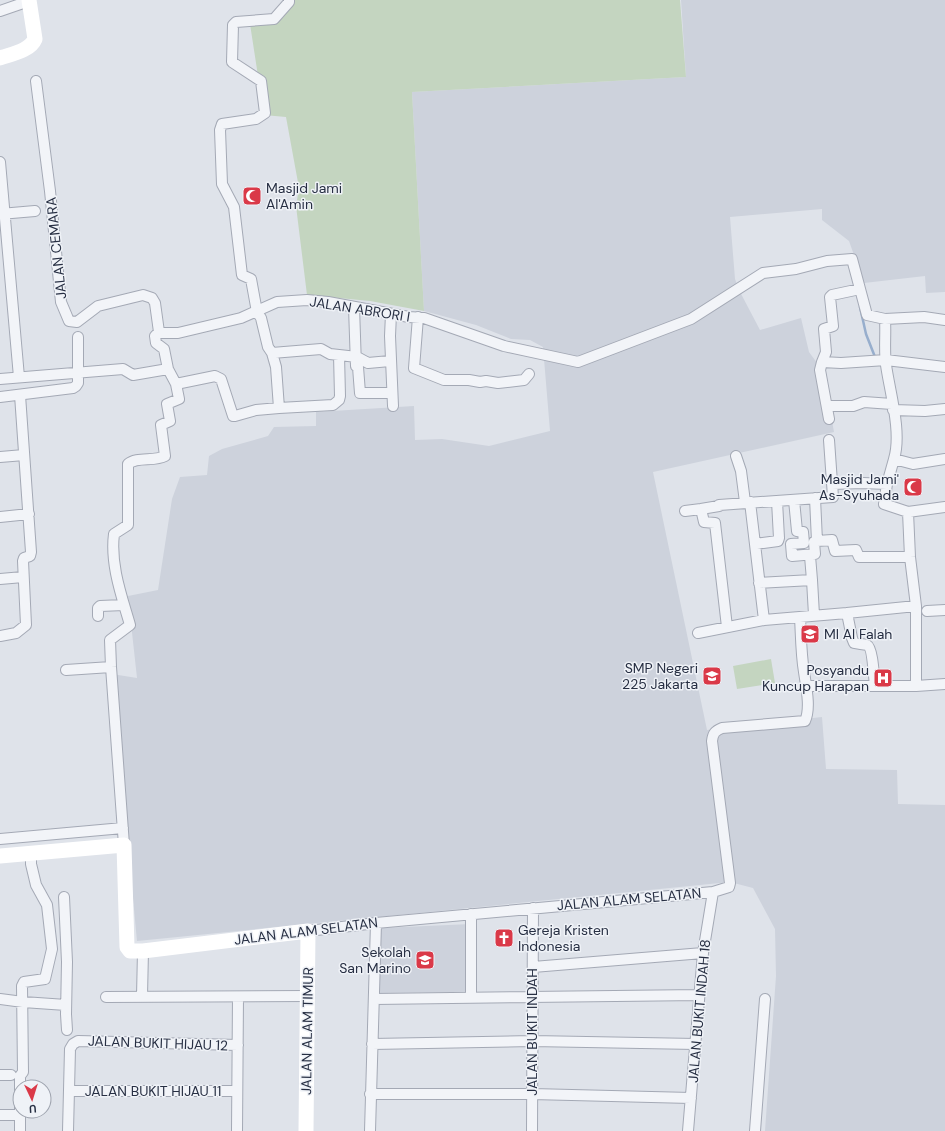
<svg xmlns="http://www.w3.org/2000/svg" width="945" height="1131" viewBox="0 0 945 1131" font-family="'DM Sans',sans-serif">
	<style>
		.built { fill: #cdd2dc }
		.green { fill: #c4d5c0 }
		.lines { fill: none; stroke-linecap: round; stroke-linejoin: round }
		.stream { stroke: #97aecd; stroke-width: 2.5 }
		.street-casing { stroke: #a4a9b5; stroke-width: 12 }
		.street { stroke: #f2f4f8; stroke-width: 10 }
		.secondary { stroke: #fff; stroke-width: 15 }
		.labels { text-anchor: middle; stroke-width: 3; stroke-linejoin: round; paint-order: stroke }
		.poi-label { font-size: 14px; fill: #272f43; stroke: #eff2f7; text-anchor: end }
		.street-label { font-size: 14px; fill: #272f43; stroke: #eff2f7 }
	</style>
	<rect width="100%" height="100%" fill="#dfe3ea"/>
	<path class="built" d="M681,0H945V292L926,293L925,276L864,283L849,241L822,220V209L730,217L735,279L739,290L760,330L801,318L809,352L823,371L834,432L653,472L707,730L822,717L826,769L897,770L898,804L945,805V1131H765L776,976L775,929L753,888L730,882L137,941L112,674L137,678L128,596L158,590L172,499L180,477L207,475L209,456L222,449L268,436L274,427L316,426V412L414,406L415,440L442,439L489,446L550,431L543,347L530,340L511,339L476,325L424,311L412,92L686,77Z
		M471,924L470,992L379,993L381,928Z"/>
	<path class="green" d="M294,0H680L686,77L412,92L424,311L370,301L307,295L296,206L299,188L286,117L264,115L250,24L277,20Z
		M771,659L775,683L737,689L733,666Z"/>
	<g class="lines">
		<path class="stream" d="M860,307L866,334L875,357"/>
		<g class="street-casing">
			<path id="street" d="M0,11L29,1
				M36,81L50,191L61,302L69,321L77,322L98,306L143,295L152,298L155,303L159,332L161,333H178L241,318L277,302L307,300L328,302L409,317L424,318L504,346L578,362L691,319L763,273L796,269L827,261L852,259L867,315L885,319L924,317L945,320
				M0,162L19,377
				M0,214L35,211
				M354,307L356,366L358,367L360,393H392
				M391,314L390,336L393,406
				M418,317L414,368L444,380H469L480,382L486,381L498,383L524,380L529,374
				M885,319C886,334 884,350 886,365C890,393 902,432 894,459L913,464L945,459
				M159,332L155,336L156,343L164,349L168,369
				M272,353L321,349L330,354L357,357L368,363L390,361
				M822,362L826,352L824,329L833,326L830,297L832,295L860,289
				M0,379L123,369L133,375L168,369L176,384L215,376L221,379L233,416H235L256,410L279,408L333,405L339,400L340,396L339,355
				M0,397L73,388L76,386L78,383V337
				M827,406H853L864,402L892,404
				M279,408L276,367L272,353L268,347L261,318L257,312L251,279L242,275L234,207L222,184L220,130L222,124L256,119L265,113L261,81L232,62L233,25L236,22L274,19L289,2V0
				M893,410L925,411L945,409
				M829,419L820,370L822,362L841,363L886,360L945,367
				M736,456L741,471L745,502
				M0,457L24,455
				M832,484L863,483L887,484L884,504L908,512L945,507
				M887,484L894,459
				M794,500L797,531L803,532L804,543L791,544L792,556L815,554L814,542L817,541L815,498
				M750,502L764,620
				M685,511L701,509
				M908,512L910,557L916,606V686
				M0,517L29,514
				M817,541L832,540L835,551L856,550L859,557H910
				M755,544L778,541L779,538L777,501
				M0,579L23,577
				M812,580L814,615
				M759,583L812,580L810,556
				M927,611L945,610
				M847,613L916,606
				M98,616V608L100,606L124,605
				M727,627L715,523L704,522L701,509L719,506V505L833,497L829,440
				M698,633L764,620L847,613L852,638L854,643C858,644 863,644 867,645C873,648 874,679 875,686
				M0,636L16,633L26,625L23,561L24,558L30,556L31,552L20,395
				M66,670L111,667
				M807,686H916L945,684
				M0,839L123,828
				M124,845L111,667L110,640L130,625C122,597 110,565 114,534L128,525V464C137,456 154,462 165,456L161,425L170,421L167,404L179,399L176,384
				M64,897L67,962L66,1014L67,1030
				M308,931L376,923L713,892L729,887L730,883L712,741C713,733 715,731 722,728L805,721C811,708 806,686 804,672C801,654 801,635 800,617
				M533,967L703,953
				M142,996L143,951
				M106,997L307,996
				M471,997V914
				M0,999L23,1002L66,1005
				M374,999L700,995
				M372,1044L532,1041L696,1044
				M0,1075H11
				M69,1091H237
				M370,1094H532L691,1098
				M0,1115H20
				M20,1131V1076L23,1072L22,986L24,982L45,979L52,949L47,905L36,885L31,864V854
				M68,1131L70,1049L73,1044L78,1041L238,1045
				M237,1131L238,997
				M370,1131L376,923
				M532,1131L533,908
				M688,1131L703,953L713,892
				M755,1131L765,999"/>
		</g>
		<use href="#street" class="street"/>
		<path class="secondary" d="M0,58C11,54 30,51 35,39L29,0
			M0,856L124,845L127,947L130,951H143L308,931L306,1131"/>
	</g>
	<defs>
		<g id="mosque-square" transform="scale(1)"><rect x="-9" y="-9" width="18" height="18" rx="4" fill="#da3948" stroke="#eff2f7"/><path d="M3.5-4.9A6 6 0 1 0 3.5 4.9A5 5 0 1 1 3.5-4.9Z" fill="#fff"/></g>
		<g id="school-square" transform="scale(1)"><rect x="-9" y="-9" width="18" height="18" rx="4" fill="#da3948" stroke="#eff2f7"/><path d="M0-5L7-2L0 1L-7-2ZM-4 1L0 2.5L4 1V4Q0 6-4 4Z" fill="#fff"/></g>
		<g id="hospital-square" transform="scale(1)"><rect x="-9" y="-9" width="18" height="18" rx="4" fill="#da3948" stroke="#eff2f7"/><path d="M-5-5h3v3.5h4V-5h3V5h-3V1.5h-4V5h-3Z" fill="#fff"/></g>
		<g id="church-square" transform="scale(1)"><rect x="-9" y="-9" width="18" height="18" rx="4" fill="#da3948" stroke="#eff2f7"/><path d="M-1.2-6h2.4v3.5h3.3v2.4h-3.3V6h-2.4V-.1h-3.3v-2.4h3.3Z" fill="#fff"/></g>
	</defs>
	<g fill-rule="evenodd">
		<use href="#mosque-square" x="252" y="196"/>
		<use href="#mosque-square" x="913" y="487"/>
		<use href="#school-square" x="810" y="634"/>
		<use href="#school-square" x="712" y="676"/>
		<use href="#hospital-square" x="883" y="678"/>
		<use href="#church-square" x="504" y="938"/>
		<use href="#school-square" x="425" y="960"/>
	</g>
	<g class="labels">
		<g class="poi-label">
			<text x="266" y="193" text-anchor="start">Masjid Jami<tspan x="266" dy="16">Al'Amin</tspan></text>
			<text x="899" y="484">Masjid Jami'<tspan x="899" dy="16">As-Syuhada</tspan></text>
			<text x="824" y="639" text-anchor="start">MI Al Falah</text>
			<text x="698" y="673">SMP Negeri<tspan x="698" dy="16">225 Jakarta</tspan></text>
			<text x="869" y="675">Posyandu<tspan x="869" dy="16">Kuncup Harapan</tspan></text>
			<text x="518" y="935" text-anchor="start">Gereja Kristen<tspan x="518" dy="16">Indonesia</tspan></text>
			<text x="411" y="957">Sekolah<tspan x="411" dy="16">San Marino</tspan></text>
		</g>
		<g class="street-label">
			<text transform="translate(56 248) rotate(-96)" y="5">JALAN CEMARA</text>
			<text transform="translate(360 309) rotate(9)" y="5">JALAN ABRORI I</text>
			<text transform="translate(629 899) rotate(-5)" y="5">JALAN ALAM SELATAN</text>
			<text transform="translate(306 931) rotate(-7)" y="5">JALAN ALAM SELATAN</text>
			<text transform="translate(699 1011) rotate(-85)" y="5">JALAN BUKIT INDAH 18</text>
			<text transform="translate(307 1031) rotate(-89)" y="5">JALAN ALAM TIMUR</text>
			<text transform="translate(532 1032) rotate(-90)" y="5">JALAN BUKIT INDAH</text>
			<text transform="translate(158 1043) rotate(2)" y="5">JALAN BUKIT HIJAU 12</text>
			<text x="153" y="1096">JALAN BUKIT HIJAU 11</text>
		</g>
	</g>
	<g transform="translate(32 1099) rotate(176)"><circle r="19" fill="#eff2f7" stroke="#9fa4af"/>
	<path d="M0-3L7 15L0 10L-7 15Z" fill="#da3948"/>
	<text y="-6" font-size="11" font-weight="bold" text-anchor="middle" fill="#272f43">U</text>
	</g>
</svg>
